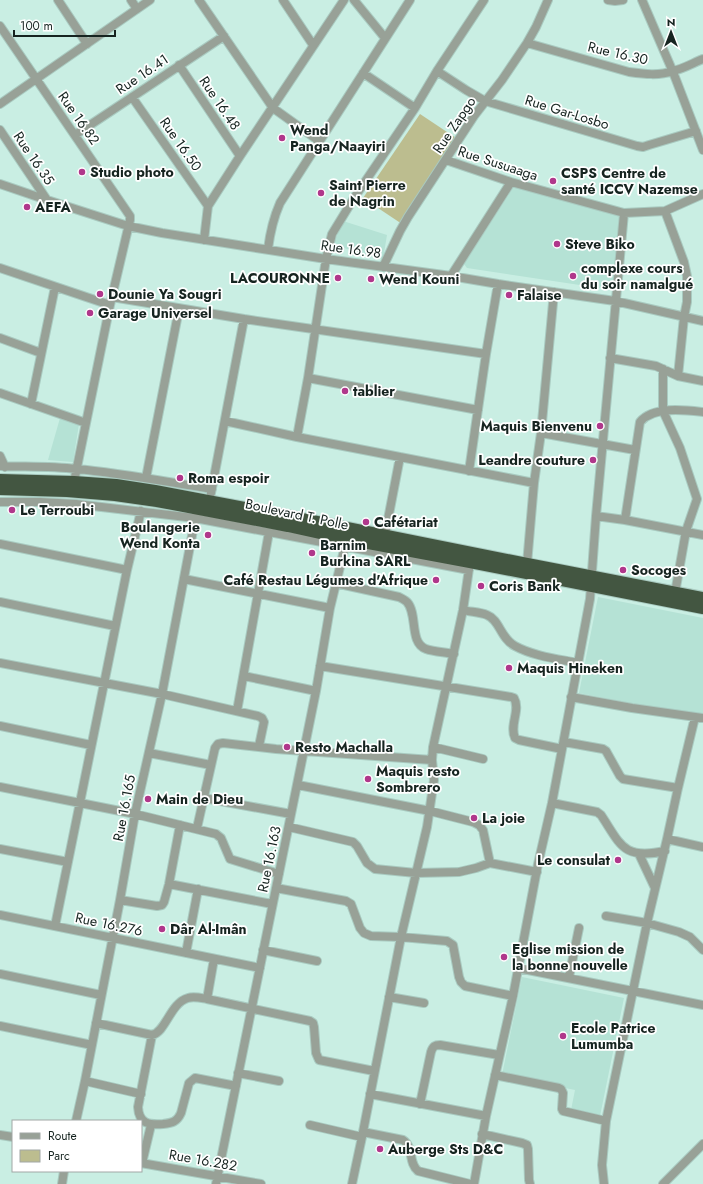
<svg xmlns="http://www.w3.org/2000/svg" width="703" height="1184" viewBox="0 0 703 1184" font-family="Jost,sans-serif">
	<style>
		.built { fill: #b5e2d5 }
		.green { fill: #bcbd8f }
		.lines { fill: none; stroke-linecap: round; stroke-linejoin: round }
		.minor-casing { stroke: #a9cac0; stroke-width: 10 }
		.highway-casing { stroke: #a9cac0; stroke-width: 14 }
		.minor { stroke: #98a197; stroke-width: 8 }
		.highway { stroke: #435641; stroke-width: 12 }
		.poi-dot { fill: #b0378b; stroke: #fff; stroke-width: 1.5 }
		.labels { text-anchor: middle; stroke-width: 3.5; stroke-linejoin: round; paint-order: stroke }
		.street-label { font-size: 14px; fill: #162420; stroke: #fff }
		.poi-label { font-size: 14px; font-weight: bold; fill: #162420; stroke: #fff; text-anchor: start }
	</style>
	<rect width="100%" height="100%" fill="#c9eee3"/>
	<path class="built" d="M520,187L619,216L613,290L467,268L464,264L513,188Z
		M343,221L387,235L383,259L333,245Z
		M60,418L79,424L73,462L48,460Z
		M598,597L703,618V717L579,693Z
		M522,977L624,998L600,1116L571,1110L575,1090L502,1075Z"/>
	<path class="green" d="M420,114L459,140L402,224L363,198Z"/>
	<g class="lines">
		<g class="minor-casing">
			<path id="minor" d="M58,0L87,44
				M131,0L137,9
				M199,0L273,108L319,141
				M283,0L313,45
				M354,0L385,38
				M608,0L615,1L623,0
				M642,0L673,72L703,150
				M0,26L130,216V220L110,305L74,482
				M527,43L629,72C644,74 659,76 673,71C683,69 693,63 703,59
				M179,65L240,156
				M437,71L466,90L485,101L637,146L643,147L649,145L696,131
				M363,73L415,108
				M132,97L208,206
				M0,104L150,0
				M0,130L47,200
				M75,135L224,36
				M446,160L511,182L624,213L665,211L703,194
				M0,184L47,200L128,226L162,233L326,259L451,276L498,284L615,301L703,321
				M204,240L208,206L240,156L344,0
				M268,249C270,233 273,219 280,203L410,0
				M383,267L400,231L408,217L474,116L502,80L527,43L536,27L548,0
				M0,268L110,305
				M451,276L511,182
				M112,297L244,319L486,354
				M0,338L41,353
				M610,358L656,366L678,376L684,317L687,302V276L684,262L665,211
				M663,369V411L680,448L697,499L686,531L675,593
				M678,376L703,381
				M308,378L478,410
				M0,393L86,423
				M31,404L55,287
				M225,421L297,437L534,483
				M541,433L635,450
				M297,437L308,378L326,259L332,234L354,198L415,108L437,71L484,0
				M0,456L5,467
				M0,466C25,467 51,466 76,469C121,473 167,482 212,489
				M469,471L486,354L498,284
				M146,478L179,309
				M211,493L244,319
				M0,502H40L76,504L195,518L469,570
				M596,516L625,520L703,535
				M625,520L640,422C653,406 685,410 703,412
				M385,535L400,457
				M0,544L127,570
				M527,564L534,483L541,433L554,292
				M184,579L330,608
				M335,583L399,597C401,598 405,600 407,602C418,614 409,643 426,649C434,652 445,652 454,654
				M0,602L115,626
				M463,610C470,612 480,612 487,615C500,620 500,638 515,646C533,656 558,659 578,663
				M0,663L162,694L258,716L262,718L264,722L259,746
				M320,666L511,697L514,698C521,710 509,725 515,738L519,740L562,749
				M244,676L316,691
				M571,697L632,708L703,718
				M237,711L269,532
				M0,726L91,745
				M564,742L603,749L606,751L620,776L623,779L678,788
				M433,747L483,759
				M149,753L211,765
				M298,785L430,811L473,822L479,825L483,830L490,863
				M0,787L135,814L216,834L221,838L230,859L279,874
				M204,798L291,814
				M552,803L597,812L601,815C621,845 623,860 665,851
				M289,827L353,842L357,846L367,863L375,869L416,873L459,872L476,868L490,863L537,872
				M197,828L215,748L218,744L223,743L276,749L432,760
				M667,839L703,847
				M0,849L68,862
				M639,854L655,888
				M169,884L272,904
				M276,888L346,901L351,904L360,928L364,933L371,936L401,937L447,941L453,945L459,977L461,982L465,986L513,996
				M120,900L157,906L162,905L164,902L169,884L180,825
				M0,915L260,968
				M606,916L647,923L679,932L690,937L703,950
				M55,926L127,570L141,511
				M263,950L317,961
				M186,953L198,889
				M518,968L703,1005
				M0,974L101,995
				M569,977L579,928
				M389,997L424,1003
				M207,999L214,959
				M96,1023L152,1035C166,1032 170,1003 188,998C194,996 201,998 207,999L310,1021L313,1023L314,1027L316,1053L319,1060L374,1071
				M0,1026L92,1045
				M152,1035L138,1107C139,1124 149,1125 163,1124C172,1123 177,1122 181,1113L189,1083L195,1078L236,1086
				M238,1073L279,1081
				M495,1075L559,1088L561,1089L563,1093L562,1109L563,1111L606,1121
				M85,1081L141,1094
				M370,1094L486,1116
				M420,1104L431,1052C433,1046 435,1045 440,1045L499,1055
				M76,1121L85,1081L120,900L135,814L162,694L198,504
				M310,1125L362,1137
				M363,1132L403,1140C414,1147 408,1163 418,1171L470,1184
				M482,1134L522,1143L527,1145L528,1149L529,1180L530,1184
				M0,1135L13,1137
				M141,1163L261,1184
				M142,1163L151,1125
				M62,1184L64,1171
				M216,1184L316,691L330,608L348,534
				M352,1184L362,1137L401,937L427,827L434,780L432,760L433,747L463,610L470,562
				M474,1184L486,1116L513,996L538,864L552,803L590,599L596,516L624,213
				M604,1184L602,1165L606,1121L647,923L667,839L678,788L695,717
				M663,1184L703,1144"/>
		</g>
		<g class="highway-casing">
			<path id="highway" d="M0,480L74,482L116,485L155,491L292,517L527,564L703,598
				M0,489L67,491L115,495L157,501L288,526L347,539L470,562L703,608"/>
		</g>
		<use href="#minor" class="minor"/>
		<use href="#highway" class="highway"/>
	</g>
	<g class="poi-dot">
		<circle cx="282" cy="138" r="4"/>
		<circle cx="82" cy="172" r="4"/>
		<circle cx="553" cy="181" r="4"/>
		<circle cx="321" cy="193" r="4"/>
		<circle cx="27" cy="207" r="4"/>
		<circle cx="557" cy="244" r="4"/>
		<circle cx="573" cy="276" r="4"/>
		<circle cx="338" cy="278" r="4"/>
		<circle cx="371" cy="279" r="4"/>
		<circle cx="100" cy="294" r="4"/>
		<circle cx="509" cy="295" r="4"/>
		<circle cx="90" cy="313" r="4"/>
		<circle cx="345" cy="391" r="4"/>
		<circle cx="600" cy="426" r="4"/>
		<circle cx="593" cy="460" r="4"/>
		<circle cx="180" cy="478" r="4"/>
		<circle cx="12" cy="510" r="4"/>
		<circle cx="366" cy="522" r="4"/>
		<circle cx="208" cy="535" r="4"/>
		<circle cx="312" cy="553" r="4"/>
		<circle cx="623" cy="570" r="4"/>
		<circle cx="436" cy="580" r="4"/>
		<circle cx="481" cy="586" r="4"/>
		<circle cx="509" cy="668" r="4"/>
		<circle cx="287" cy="747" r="4"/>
		<circle cx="368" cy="779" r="4"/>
		<circle cx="148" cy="799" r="4"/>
		<circle cx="474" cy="818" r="4"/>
		<circle cx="618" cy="860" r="4"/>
		<circle cx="162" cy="929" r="4"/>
		<circle cx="504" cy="957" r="4"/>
		<circle cx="563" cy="1036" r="4"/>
		<circle cx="380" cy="1149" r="4"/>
	</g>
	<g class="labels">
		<g class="street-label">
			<text transform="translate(618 53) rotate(13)" y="5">Rue 16.30</text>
			<text transform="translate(142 74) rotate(-34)" y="5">Rue 16.41</text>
			<text transform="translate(220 103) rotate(56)" y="5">Rue 16.48</text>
			<text transform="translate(567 112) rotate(17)" y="5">Rue Gar-Losbo</text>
			<text transform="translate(79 118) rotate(55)" y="5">Rue 16.82</text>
			<text transform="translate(454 125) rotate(-56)" y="5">Rue Zapgo</text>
			<text transform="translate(181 144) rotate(55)" y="5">Rue 16.50</text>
			<text transform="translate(34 158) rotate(56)" y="5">Rue 16.35</text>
			<text transform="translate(498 163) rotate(18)" y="5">Rue Susuaaga</text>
			<text transform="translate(351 249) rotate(8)" y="5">Rue 16.98</text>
			<text transform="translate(297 514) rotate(12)" y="5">Boulevard T. Polle</text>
			<text transform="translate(124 808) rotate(-79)" y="5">Rue 16.165</text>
			<text transform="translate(269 859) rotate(-78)" y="5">Rue 16.163</text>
			<text transform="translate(109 924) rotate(12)" y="5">Rue 16.276</text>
			<text transform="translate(203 1160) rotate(10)" y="5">Rue 16.282</text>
		</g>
		<g class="poi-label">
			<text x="290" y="135">Wend<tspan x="290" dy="16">Panga/Naayiri</tspan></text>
			<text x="90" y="177">Studio photo</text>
			<text x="561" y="178">CSPS Centre de<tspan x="561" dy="16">santé ICCV Nazemse</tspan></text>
			<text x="329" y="190">Saint Pierre<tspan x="329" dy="16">de Nagrin</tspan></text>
			<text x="35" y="212">AEFA</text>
			<text x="565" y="249">Steve Biko</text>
			<text x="581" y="273">complexe cours<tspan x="581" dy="16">du soir namalgué</tspan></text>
			<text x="330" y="283" text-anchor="end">LACOURONNE</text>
			<text x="379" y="284">Wend Kouni</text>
			<text x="108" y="299">Dounie Ya Sougri</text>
			<text x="517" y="300">Falaise</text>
			<text x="98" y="318">Garage Universel</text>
			<text x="353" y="396">tablier</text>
			<text x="592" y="431" text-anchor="end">Maquis Bienvenu</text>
			<text x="585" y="465" text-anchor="end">Leandre couture</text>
			<text x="188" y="483">Roma espoir</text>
			<text x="20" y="515">Le Terroubi</text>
			<text x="374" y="527">Cafétariat</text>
			<text x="200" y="532" text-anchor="end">Boulangerie<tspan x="200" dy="16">Wend Konta</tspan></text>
			<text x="320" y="550">Barnim<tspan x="320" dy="16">Burkina SARL</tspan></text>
			<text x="631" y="575">Socoges</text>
			<text x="428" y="585" text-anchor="end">Café Restau Légumes d'Afrique</text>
			<text x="489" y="591">Coris Bank</text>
			<text x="517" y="673">Maquis Hineken</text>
			<text x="295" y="752">Resto Machalla</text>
			<text x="376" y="776">Maquis resto<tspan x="376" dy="16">Sombrero</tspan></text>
			<text x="156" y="804">Main de Dieu</text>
			<text x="482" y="823">La joie</text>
			<text x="610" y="865" text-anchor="end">Le consulat</text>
			<text x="170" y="934">Dâr Al-Imân</text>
			<text x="512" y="954">Eglise mission de<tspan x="512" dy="16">la bonne nouvelle</tspan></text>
			<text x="571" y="1033">Ecole Patrice<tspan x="571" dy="16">Lumumba</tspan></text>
			<text x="388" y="1154">Auberge Sts D&amp;C</text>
		</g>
	</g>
	<rect x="12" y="1120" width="130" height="52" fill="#ffffff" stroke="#a2a7a6"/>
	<rect x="20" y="1133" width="20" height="6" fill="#98a197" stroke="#a2a7a6"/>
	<text x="48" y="1140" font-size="12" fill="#162420">Route</text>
	<rect x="20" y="1150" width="20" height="12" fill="#bcbd8f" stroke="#a2a7a6"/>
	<text x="48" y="1160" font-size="12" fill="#162420">Parc</text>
	<g transform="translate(671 32)" stroke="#ffffff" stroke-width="3" paint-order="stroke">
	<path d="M0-3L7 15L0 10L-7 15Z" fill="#162420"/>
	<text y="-6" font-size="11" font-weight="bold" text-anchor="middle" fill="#162420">N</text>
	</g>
	<path d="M14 30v6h101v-6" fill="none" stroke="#162420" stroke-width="2"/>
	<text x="20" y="30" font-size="12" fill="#162420" stroke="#ffffff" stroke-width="3" paint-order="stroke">100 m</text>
</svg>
